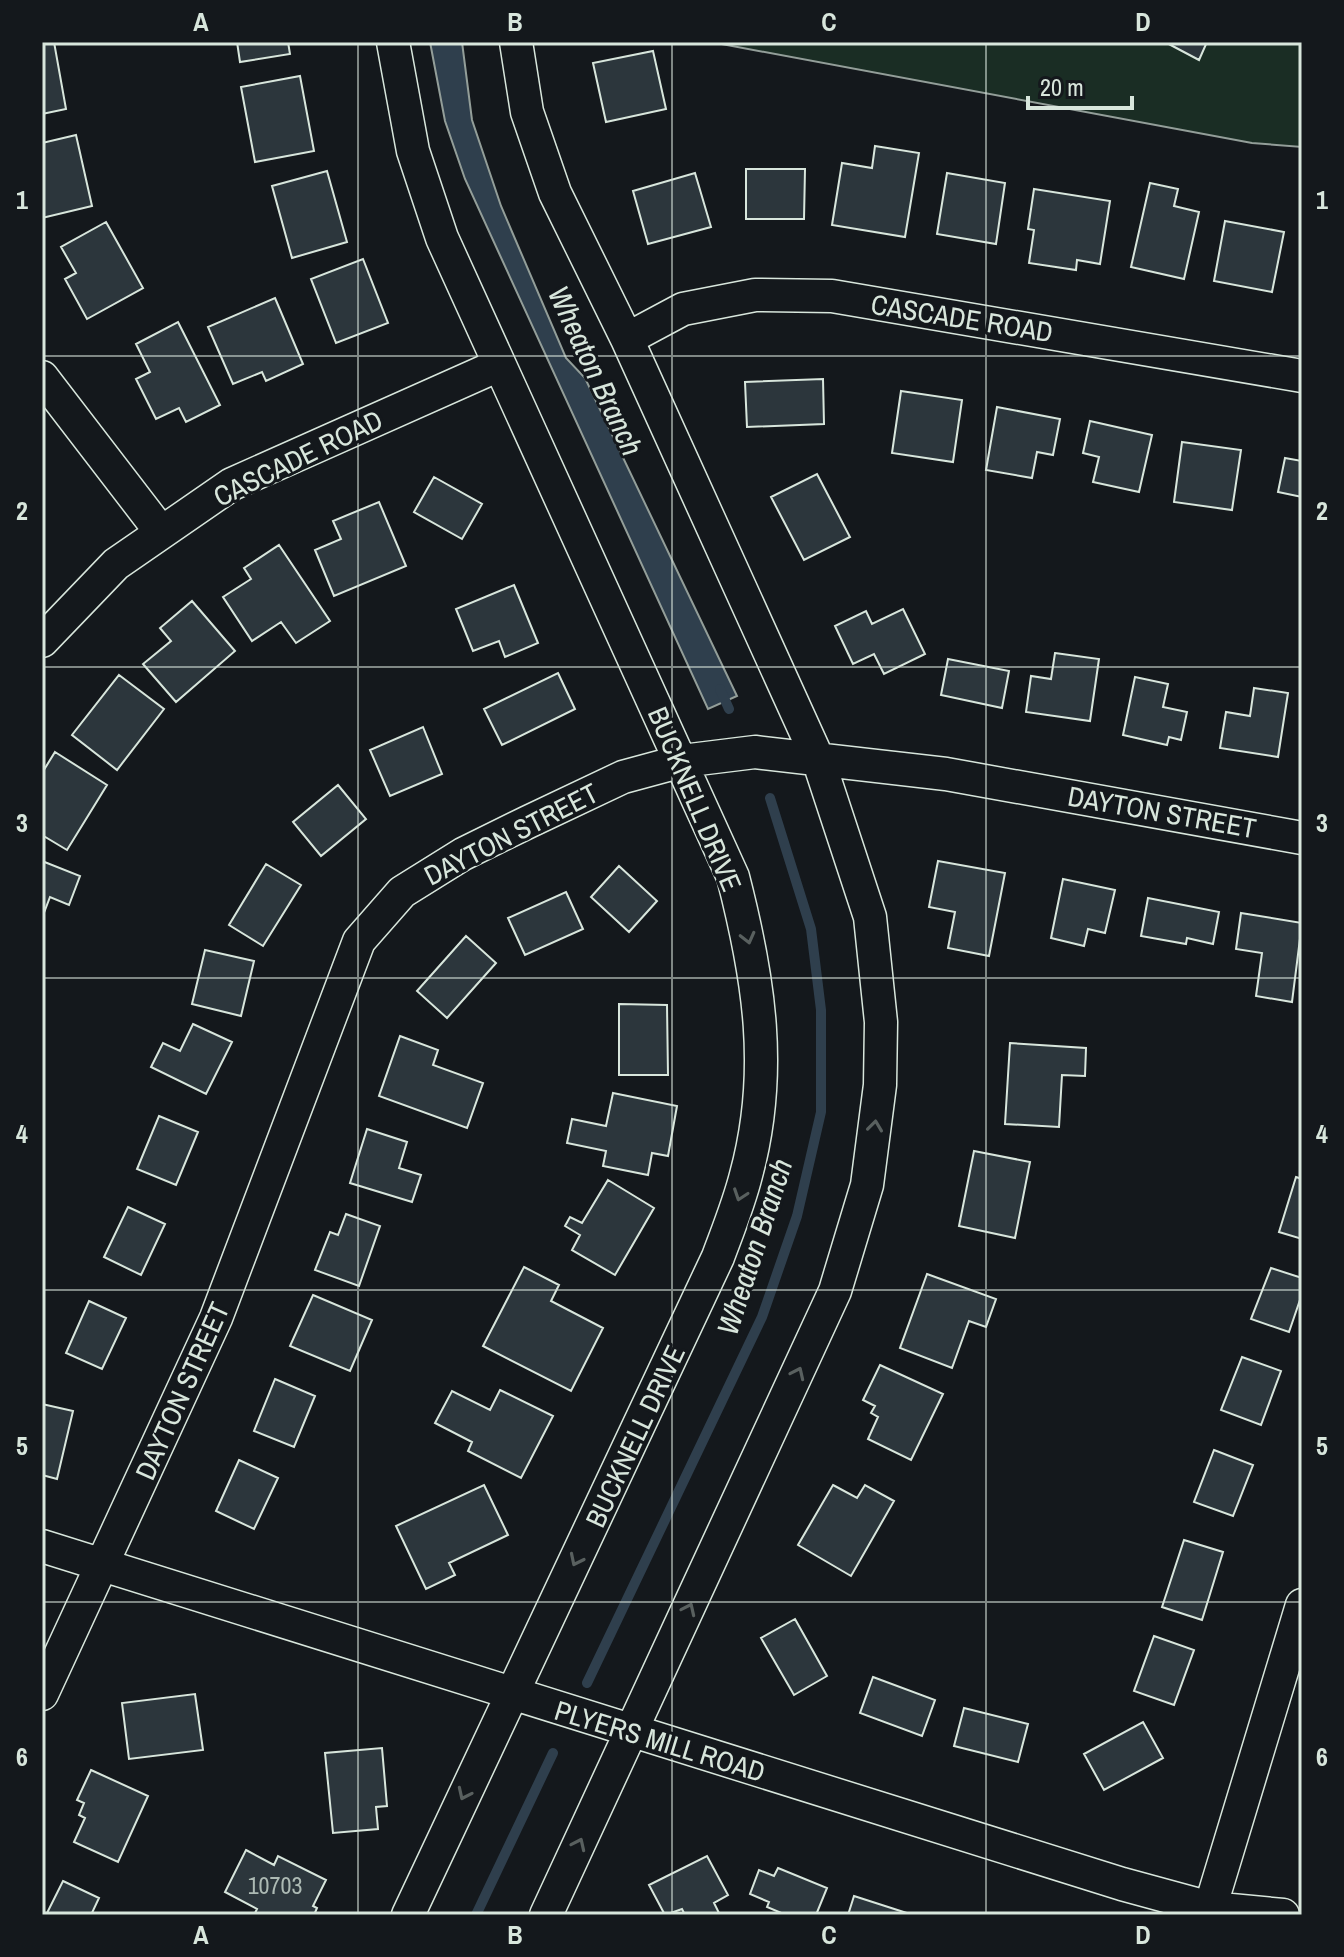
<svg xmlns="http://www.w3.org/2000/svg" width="1344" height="1957" viewBox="0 0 1344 1957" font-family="'Archivo Narrow',sans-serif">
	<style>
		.green { fill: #1a2d24; stroke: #939e99; stroke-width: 2 }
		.water { fill: #2f3f4d; stroke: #939e99; stroke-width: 2 }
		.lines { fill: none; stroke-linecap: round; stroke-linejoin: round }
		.stream { stroke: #2f3f4d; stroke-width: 10 }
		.building { fill: #2c363c; stroke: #d8e6dc; stroke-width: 2 }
		.street-casing { stroke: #d8e6dc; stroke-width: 35 }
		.street { stroke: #14181c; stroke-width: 32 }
		.oneway { stroke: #59605f }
		.grid { fill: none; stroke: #d8e6dc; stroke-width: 2; stroke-opacity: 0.55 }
		.labels { text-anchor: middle; stroke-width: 6; stroke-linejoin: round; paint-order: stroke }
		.number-label { font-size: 24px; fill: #adbab4 }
		.street-label { font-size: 28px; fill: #d8e6dc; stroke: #14181c }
		.water-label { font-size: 30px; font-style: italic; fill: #d8e6dc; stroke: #14181c }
		.neatline { fill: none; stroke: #d8e6dc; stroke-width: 3 }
		.grid-label { font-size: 26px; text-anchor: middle; font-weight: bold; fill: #d8e6dc }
	</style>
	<rect width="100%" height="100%" fill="#14181c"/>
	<path class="green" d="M711,42H1302V147L1252,143Z"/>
	<path class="water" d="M430,42H462L472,120L501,206L566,358L585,378L737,696L708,709L465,179L445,121Z"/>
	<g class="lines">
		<path class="stream" d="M720,689L729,709
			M587,1683L762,1317L797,1216L821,1112V1010L811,929L770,798
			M476,1915L553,1753"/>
	</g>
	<path class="building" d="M42,42H54L66,109L42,114Z
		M237,42H288L290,54L240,62Z
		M1165,42H1207L1199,60Z
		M653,51L666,109L606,122L593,63Z
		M300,76L314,151L255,162L241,87Z
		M76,135L92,206L42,218V143Z
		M875,146L919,153L905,237L832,225L842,163L872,168Z
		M746,169H805L804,219H746Z
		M327,171L347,242L292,258L272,186Z
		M695,173L711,227L648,244L633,191Z
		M947,173L1005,183L996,244L937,234Z
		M1150,183L1178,189L1174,206L1199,212L1184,279L1131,267Z
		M1034,189L1110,201L1100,264L1077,260L1076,270L1029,263L1034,230L1028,229Z
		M1225,221L1284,232L1272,292L1214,281Z
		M106,222L143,288L87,319L65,279L76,273L61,247Z
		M363,259L388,323L336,343L311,279Z
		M275,298L303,364L266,381L262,372L233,384L208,327Z
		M178,322L220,405L186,422L179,408L156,419L136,379L150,372L136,344Z
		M823,379L824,424L747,427L745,382Z
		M901,391L962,400L953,462L892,453Z
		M997,407L1060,419L1053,455L1037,452L1032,478L986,470Z
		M1090,421L1152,435L1139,492L1093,482L1099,457L1083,453Z
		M1182,442L1241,450L1232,510L1174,502Z
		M1285,458L1302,461V497L1278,492Z
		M817,474L850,537L804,560L771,497Z
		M434,477L482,504L462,539L414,512Z
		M379,502L406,566L334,596L315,550L341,539L333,521Z
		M279,545L330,621L296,643L281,622L252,641L223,597L251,579L244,568Z
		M514,585L538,643L505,657L499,641L473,651L456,609Z
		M192,601L235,651L176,702L143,664L171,641L160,628Z
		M903,609L925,654L884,674L874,654L853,664L835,626L866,611L872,624Z
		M1055,653L1099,659L1090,721L1026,712L1031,676L1051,679Z
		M948,659L1009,671L1002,708L941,695Z
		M558,673L575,709L502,745L484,709Z
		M119,675L164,709L117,770L72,735Z
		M1135,677L1168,684L1163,707L1187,712L1181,740L1169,737L1167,745L1123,735Z
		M1254,688L1288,693L1278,757L1220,748L1226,712L1250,716Z
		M423,727L442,774L390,796L370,750Z
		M55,752L107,785L67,850L42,835V773Z
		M338,785L366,819L321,856L293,822Z
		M42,861L80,876L69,905L50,897L42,918Z
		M938,861L1005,873L989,956L948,948L955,912L929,907Z
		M266,864L301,885L263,946L229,925Z
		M619,866L657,901L629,932L591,897Z
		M1063,879L1115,890L1105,933L1088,929L1084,946L1051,938Z
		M566,892L583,929L525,955L508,918Z
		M1148,898L1219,912L1213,944L1187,938L1186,944L1141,936Z
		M1241,913L1302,923L1292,1002L1256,996L1262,953L1236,949Z
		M466,936L496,963L447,1018L417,991Z
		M205,950L254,961L241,1016L192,1004Z
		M619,1004L667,1005L668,1075H619Z
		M193,1024L232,1042L206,1094L151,1067L163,1043L180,1051Z
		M400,1036L438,1050L433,1065L483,1083L467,1128L379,1096Z
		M1010,1043L1086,1048L1085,1076L1062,1075L1059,1127L1005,1124Z
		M613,1093L677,1106L668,1156L652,1153L648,1175L603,1166L606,1151L567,1143L572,1119L606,1126Z
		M159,1116L198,1132L176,1185L137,1169Z
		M367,1129L407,1142L399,1168L421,1175L412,1202L350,1183Z
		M974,1151L1030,1162L1015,1238L959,1226Z
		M1296,1177L1302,1179V1239L1279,1232Z
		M608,1180L654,1208L615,1275L572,1250L580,1235L565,1226L570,1217L582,1223Z
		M128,1207L165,1224L141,1275L104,1257Z
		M346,1214L380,1226L359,1286L315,1270L330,1232L338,1235Z
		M524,1267L559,1285L551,1301L603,1328L571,1391L483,1346Z
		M1271,1268L1302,1278V1294L1289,1332L1251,1319Z
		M927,1274L996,1299L986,1327L969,1321L952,1368L900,1348Z
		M313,1295L372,1320L350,1371L290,1346Z
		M89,1301L126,1318L102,1369L66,1353Z
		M1242,1357L1281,1371L1261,1425L1221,1410Z
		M880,1365L943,1394L911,1460L868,1439L878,1417L871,1413L875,1406L863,1400Z
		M275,1379L315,1396L294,1447L254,1431Z
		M500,1390L553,1416L521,1478L468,1451L472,1442L435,1423L452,1391L490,1410Z
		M42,1404L73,1411L57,1479L42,1475Z
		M1214,1450L1253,1465L1233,1516L1194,1502Z
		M239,1460L278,1478L254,1529L216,1511Z
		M484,1485L508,1535L449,1563L455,1575L426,1589L396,1526Z
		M833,1485L857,1498L865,1485L894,1501L851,1576L798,1545Z
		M1184,1540L1223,1552L1202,1620L1162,1607Z
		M795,1619L827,1676L794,1695L761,1638Z
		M1154,1636L1194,1650L1174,1705L1134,1691Z
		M873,1677L935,1700L922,1736L860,1713Z
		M195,1694L203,1750L129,1759L122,1703Z
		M964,1708L1028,1724L1018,1762L954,1746Z
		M1143,1722L1163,1758L1104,1790L1084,1754Z
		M382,1748L387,1806L376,1807L378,1829L333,1833L325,1753Z
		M91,1770L148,1796L118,1862L74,1842L85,1818L79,1815L84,1803L77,1800Z
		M246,1850L274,1865L278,1856L326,1880L313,1906L317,1908L314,1915H254L257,1909L225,1892Z
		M707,1856L728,1895L714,1903L720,1915H685L682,1909L665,1915L649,1885Z
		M778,1868L827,1888L816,1915H786L767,1907L769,1902L750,1894L759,1870L774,1876Z
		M63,1881L99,1898L91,1915H46Z
		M854,1896L913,1915H848Z"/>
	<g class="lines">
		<g class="street-casing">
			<path id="street" d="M393,42L413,151L442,238L733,877C759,978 774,1072 746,1175C739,1203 728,1230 718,1257L408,1915
				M516,42L527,112L555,193L627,339L818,759L870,917L881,1022L880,1085L867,1185L835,1291L546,1915
				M627,339L683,309L755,295L832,296L1302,376
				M42,377L161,532
				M42,641L116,564L232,484L499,365
				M42,1546L1122,1884L1210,1908L1283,1915
				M42,1694L216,1318L359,941L402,892L463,854L528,822L623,777L682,761L755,752L946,774L1302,838
				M1208,1915L1302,1605"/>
		</g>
		<use href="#street" class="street"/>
	</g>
	<defs><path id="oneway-chevron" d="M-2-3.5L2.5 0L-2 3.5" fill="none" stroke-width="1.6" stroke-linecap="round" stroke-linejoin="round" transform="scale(2)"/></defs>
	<g class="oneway">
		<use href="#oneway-chevron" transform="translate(748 938) rotate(76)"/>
		<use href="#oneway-chevron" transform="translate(875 1126) rotate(-83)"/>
		<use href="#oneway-chevron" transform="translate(740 1195) rotate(109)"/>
		<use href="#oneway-chevron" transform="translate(798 1373) rotate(-65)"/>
		<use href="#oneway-chevron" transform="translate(576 1560) rotate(116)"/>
		<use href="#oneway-chevron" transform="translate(689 1609) rotate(-65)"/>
		<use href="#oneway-chevron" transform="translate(464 1794) rotate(115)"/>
		<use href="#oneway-chevron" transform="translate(579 1844) rotate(-65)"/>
	</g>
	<path class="grid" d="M358,42V1915M672,42V1915M986,42V1915M42,356H1302M42,667H1302M42,978H1302M42,1290H1302M42,1602H1302"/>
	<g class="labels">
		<g class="number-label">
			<text x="275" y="1894">10703</text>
		</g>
		<g class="street-label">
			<text transform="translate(962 318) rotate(9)" y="10">CASCADE ROAD</text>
			<text transform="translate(298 458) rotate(-26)" y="10">CASCADE ROAD</text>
			<text transform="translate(695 799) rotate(67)" y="10">BUCKNELL DRIVE</text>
			<text transform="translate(1162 812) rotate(10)" y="10">DAYTON STREET</text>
			<text transform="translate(511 834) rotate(-27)" y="10">DAYTON STREET</text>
			<text transform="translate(182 1391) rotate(-66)" y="10">DAYTON STREET</text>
			<text transform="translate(635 1436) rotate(-65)" y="10">BUCKNELL DRIVE</text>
			<text transform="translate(660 1741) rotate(17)" y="10">PLYERS MILL ROAD</text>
		</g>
		<g class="water-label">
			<text transform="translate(595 371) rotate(65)" y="10">Wheaton Branch</text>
			<text transform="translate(755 1247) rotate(-72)" y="10">Wheaton Branch</text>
		</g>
	</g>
	<rect width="1344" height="1957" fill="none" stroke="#14181c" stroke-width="88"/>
	<path d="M1028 96v12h104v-12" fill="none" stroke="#d8e6dc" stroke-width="4"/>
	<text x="1040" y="96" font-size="24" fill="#d8e6dc" stroke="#14181c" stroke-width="6" paint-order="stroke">20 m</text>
	<rect x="44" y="44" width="1256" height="1869" class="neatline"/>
	<g class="grid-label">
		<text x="201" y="31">A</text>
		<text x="515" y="31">B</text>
		<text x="829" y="31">C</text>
		<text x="1143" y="31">D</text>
		<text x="22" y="209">1</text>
		<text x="1322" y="209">1</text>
		<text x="22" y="520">2</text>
		<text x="1322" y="520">2</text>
		<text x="22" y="832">3</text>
		<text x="1322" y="832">3</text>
		<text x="22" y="1143">4</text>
		<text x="1322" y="1143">4</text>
		<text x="22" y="1455">5</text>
		<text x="1322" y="1455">5</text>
		<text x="22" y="1766">6</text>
		<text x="1322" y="1766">6</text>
		<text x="201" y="1944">A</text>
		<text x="515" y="1944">B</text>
		<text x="829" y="1944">C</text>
		<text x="1143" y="1944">D</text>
	</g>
</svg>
